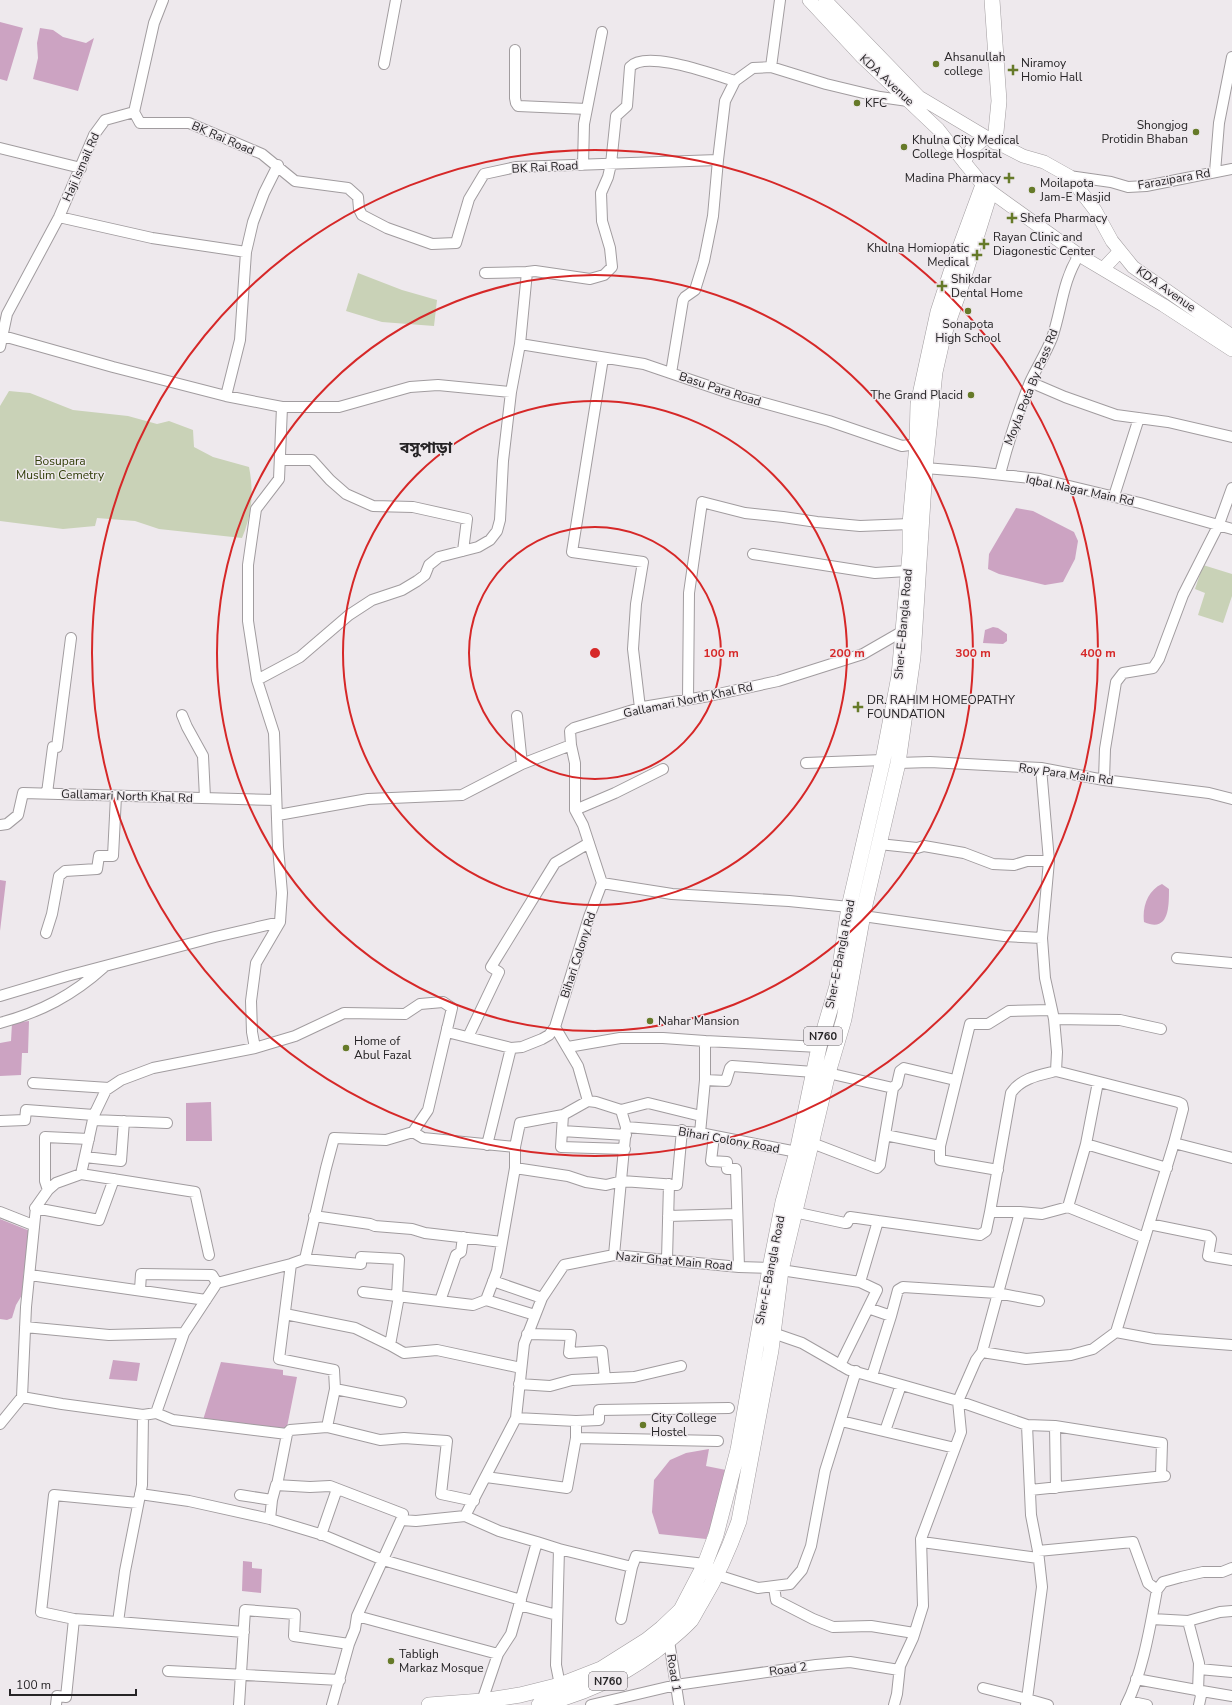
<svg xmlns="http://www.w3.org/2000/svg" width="1232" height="1705" viewBox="0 0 1232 1705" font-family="'Nunito Sans','Noto Sans Bengali',sans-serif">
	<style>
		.green { fill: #c9d2b7 }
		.water { fill: #cca3c2 }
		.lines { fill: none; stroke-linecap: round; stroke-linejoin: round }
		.minor-casing { stroke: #a19c9f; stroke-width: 12 }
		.major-casing { stroke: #a19c9f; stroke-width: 14 }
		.highway-casing { stroke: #a19c9f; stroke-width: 16 }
		.minor { stroke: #fff; stroke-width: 10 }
		.major { stroke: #fff; stroke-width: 13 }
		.highway { stroke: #fff; stroke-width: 15 }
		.ring { fill: none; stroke: #d62828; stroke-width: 2 }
		.poi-dot { fill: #667a29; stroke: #eee9ed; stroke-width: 1.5 }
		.labels { text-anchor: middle; stroke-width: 3; stroke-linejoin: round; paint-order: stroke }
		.shield { fill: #eee9ed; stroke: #625f62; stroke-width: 1 }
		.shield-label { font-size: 11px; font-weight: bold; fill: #262426 }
		.poi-label { font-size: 12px; fill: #262426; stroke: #eee9ed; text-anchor: start }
		.street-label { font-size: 12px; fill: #262426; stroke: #eee9ed }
		.park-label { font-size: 12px; fill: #303c07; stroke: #eee9ed }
		.district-label { font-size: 16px; font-weight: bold; fill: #262426; stroke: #eee9ed }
		.centre { fill: #d62828; stroke: #eee9ed; stroke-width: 2 }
		.ring-label { font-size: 12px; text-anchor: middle; font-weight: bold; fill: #d62828; stroke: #eee9ed; stroke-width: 3; stroke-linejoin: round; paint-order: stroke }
	</style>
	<rect width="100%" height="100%" fill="#eee9ed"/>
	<path class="green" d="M358,273L402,290L437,300L434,326L382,322L346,311Z
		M9,391L30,393L73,410L128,416L157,424L169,421L193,430L194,447L213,457L249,467C254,492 252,514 242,538L159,529L135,521L97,518L95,526L63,529L0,521V406Z
		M1203,565L1232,574V596L1223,623L1198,615L1205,593L1195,589Z"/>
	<path class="water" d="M0,22L23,28L7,81L0,79Z
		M40,28L53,30L63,37L86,43L94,38L78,91L33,79L38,58L37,43Z
		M1016,508L1033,511L1074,532L1078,541L1075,559L1063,582L1045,585L999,574L988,569L989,554Z
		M993,627L998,628L1007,634V641L1003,644L983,643L985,630Z
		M0,880L6,881L0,931Z
		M1162,884L1169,889C1169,907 1169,933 1144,922C1142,907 1148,890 1162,884Z
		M29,1021L28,1053H22L21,1075L0,1076V1043L11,1041L12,1023Z
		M211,1102L212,1141H186V1103Z
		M0,1219L30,1231L28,1262L24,1270L22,1295L16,1305L12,1318L7,1320L0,1319Z
		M113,1360L140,1363L137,1381L109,1379Z
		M221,1362L283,1370V1375L297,1377L287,1427L282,1429L203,1420Z
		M709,1449L706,1466L726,1470L722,1499L706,1539L659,1534L652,1512L654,1480L670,1460L686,1453Z
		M243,1561L252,1562V1568L262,1569L261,1593L242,1591Z"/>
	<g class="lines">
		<g class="minor-casing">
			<path id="minor" d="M515,50V98L516,103L518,106L587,109
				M384,64L396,0
				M771,67L780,0
				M134,112L140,123H189L262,154L295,181L348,188L358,197L359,209L362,215L387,228L432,244L456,243L469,199L484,174L516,167L718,160L725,101L735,81L753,68L771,67L826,84L880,97L908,101
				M0,148L81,168
				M583,165L584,124L602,32
				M1215,172L1219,123L1232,57
				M1069,176L1111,182L1128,187L1146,186L1232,169
				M59,217L152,238L246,252
				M485,273L527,272
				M3,336L113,367L226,396L282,407H339L410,387L438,385L511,392
				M520,344L644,364L735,395L829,421L902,446L917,444
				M0,347L7,314L59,217L94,135L105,120L134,112L154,23L163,0
				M603,358L572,552L643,562L636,604L633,649L640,708
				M671,373L683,300L685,297L695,290L704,261L713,216L718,160
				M1030,382L1065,397L1116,415L1168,422L1232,437
				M226,396L240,340L246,252L253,222L264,193L278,165
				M280,460H312L330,480L346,494L373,506L413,507L467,519L463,551
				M925,468L975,472L1040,479L1140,503L1232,529
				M1000,474C1008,443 1018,412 1030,382C1037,367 1046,353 1052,338C1062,309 1062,282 1079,255
				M1114,496L1139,418
				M753,554L875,573L907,571
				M257,680L248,621V565L256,509L279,479L282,407
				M688,699L689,593L702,502L745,513L783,517L817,522L860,526L910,524
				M182,715L187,727L203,756L205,798
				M517,716L522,764
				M571,745L575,763V810L583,825L602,883L672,894L789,901L849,907
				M806,763L883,760
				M898,763L930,762L1041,768L1104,780L1209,793L1232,799
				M1041,768L1049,861L1042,938L1045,978L1054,1019L1057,1052L1056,1071L1178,1102L1182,1104L1183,1109L1174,1143L1116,1332
				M1104,780L1105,749L1116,682L1123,673L1153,668L1159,659L1183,595L1219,524L1232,488
				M47,793L53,747H57L71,638
				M575,810L615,793L663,769
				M278,815L368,799L462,795L522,764L571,745L570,731L574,728L643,707L709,696L778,681L863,654L903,631
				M0,825L7,824L18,815L23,793L276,800
				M879,844L917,848L924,846L964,853L993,864L1014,865L1027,861H1049
				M863,916L1004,936L1042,938
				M46,933L52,914L59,876L65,871L97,869L99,856H113L116,796
				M1177,958L1232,963
				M0,996L67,976L215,937L280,922
				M1054,1019L1120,1020L1161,1029
				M0,1023C41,1012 73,995 104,967
				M555,1027L578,1066L588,1101L596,1102L621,1110L626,1127L700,1133L797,1152
				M447,1028V1032L511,1048L522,1047L542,1039L549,1035L555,1027L589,917L602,883
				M468,1037L499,972L491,967L555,863L589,843
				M568,1047L620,1038H663L705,1041
				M255,1048L252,1032L251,1001L256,963L280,922L282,893L278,847L274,733L257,680L300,657L349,615L372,600L402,590L417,581L425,575L429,565L439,557L478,547L490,540L497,531L500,520L503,461L511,392L520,344L527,272L535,271L590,279L604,275L612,267L610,248L602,221L601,193L608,177L611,164L616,116L627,106L630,67C646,49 714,75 735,81
				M828,1073L893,1088L885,1135
				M705,1080L726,1081L730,1068L732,1066L814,1072
				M33,1083L109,1088
				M893,1088L897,1084L900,1071L904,1068L955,1080
				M621,1110L648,1103L701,1116
				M563,1115L561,1147L625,1149
				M93,1120L167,1123
				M0,1121L25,1120L26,1110L94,1115
				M562,1131L626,1135
				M413,1132L423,1138L515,1147
				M700,1133L705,1080V1041L819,1047
				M714,1136L711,1161L727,1162V1169H736L739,1267
				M812,1143L877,1168L880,1165L885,1135L940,1146V1160L998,1170
				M1174,1143L1232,1158
				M1086,1144L1098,1082
				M487,1145L511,1048
				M940,1146L970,1024H988L1009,1011L1052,1010
				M85,1157L121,1161L124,1121
				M515,1168L568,1176L586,1182L606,1185L622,1181L677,1185L682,1130
				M81,1174L195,1192L209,1255
				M48,1190L45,1181V1137L89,1139
				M1068,1207L1086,1144L1167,1168
				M35,1208L99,1220L114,1179
				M0,1212L33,1225
				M794,1212L845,1223H847L850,1217L878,1221
				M1020,1212L1042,1214L1068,1207L1145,1238
				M314,1216L370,1224L375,1226L412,1229L425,1233L502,1242
				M668,1216L736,1214
				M1149,1224L1208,1236L1211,1239L1208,1256L1232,1260
				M614,1255L626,1127
				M305,1259L361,1264V1257L399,1259L397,1296
				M667,1259L669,1184
				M291,1264L279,1359L334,1370L335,1389
				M781,1270L860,1282L878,1221L980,1235L986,1231L990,1212
				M30,1275L206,1300
				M493,1281L542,1298
				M140,1290L141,1274L212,1275L217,1283
				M363,1292L473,1305L486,1300
				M440,1301L456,1255L461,1252L463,1237
				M868,1308L891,1316L872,1376
				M285,1314L355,1328L390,1345L399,1296
				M535,1315L486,1300L497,1271L515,1168V1147L520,1123L563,1115L588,1101
				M891,1316L898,1290L903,1287L997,1293L1039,1301
				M25,1327L109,1335L184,1333
				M773,1333L802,1343L849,1370L958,1401L1027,1425L1031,1515L1038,1551L1042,1587L1027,1699L1048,1705
				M527,1334L571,1335L569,1353L602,1351L605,1378
				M390,1345L404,1353L437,1350L521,1368
				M982,1352L1020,1212H990L1011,1093C1021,1078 1040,1075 1056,1071
				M840,1365L877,1290L860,1282
				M519,1384L550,1386L572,1380L634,1377L681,1366
				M156,1413L173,1420L287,1434L277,1485
				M576,1421L599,1420V1410L729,1408
				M841,1421L955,1448
				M0,1424L22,1397L26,1307L36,1207L48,1190L56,1183L81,1174L94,1115L106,1090L121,1080L153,1068L255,1048L295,1036L344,1013L405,1014L420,1004L443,1002L452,1008L428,1110L413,1132L386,1140L334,1138L326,1168L305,1259L291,1264L217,1283L184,1333L156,1413L143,1415L62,1404L22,1397
				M1027,1425L1055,1426L1162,1443L1161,1476
				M1055,1426L1056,1488
				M327,1427L335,1389L401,1402
				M885,1431L901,1385
				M287,1434L290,1430L327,1427L380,1440L404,1438L447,1441L441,1494L474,1501
				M576,1438L718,1441
				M486,1477L567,1488L576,1438V1421L516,1418
				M1030,1490L1165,1476
				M140,1494L189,1501L270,1519
				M240,1495L272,1500L270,1519L323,1535L383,1560L521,1600
				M272,1500L276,1485L310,1487L330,1486L403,1514L401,1520
				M465,1516L499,1531L537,1542L511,1634L498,1654L482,1701
				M321,1535L337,1489
				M537,1542L559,1549L556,1665L560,1685
				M922,1542L1038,1558
				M559,1549L632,1567L636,1556L705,1564
				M1038,1551L1133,1542L1148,1583L1157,1590
				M717,1575L758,1588L790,1584L802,1570L811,1546L825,1471L856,1371
				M774,1587L776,1600L813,1619L833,1627L871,1626L914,1633
				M519,1605L557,1615
				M357,1616L498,1654
				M74,1619L41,1612L54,1495L138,1503
				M621,1619L632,1567
				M1152,1619L1188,1621L1199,1663L1198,1691
				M1188,1621L1220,1612L1232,1611
				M118,1622L244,1632
				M669,1641L679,1705
				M1199,1669L1232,1672
				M168,1671L340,1680
				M1136,1679L1202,1691
				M983,1688L1027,1699L1026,1705
				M1128,1701L1147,1705
				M56,1705L57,1696L66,1697L74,1619L118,1622L125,1571L142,1485L143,1415
				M239,1705L245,1610L295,1614L294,1636L349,1644
				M332,1705L349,1644L355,1629L357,1616L401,1520L416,1521L465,1516L516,1418L524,1344L542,1298L564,1265L614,1255L739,1267L770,1268
				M591,1705L676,1685L816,1665L850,1662L899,1670
				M894,1705L897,1694L900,1666L913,1638L923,1606L921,1539L961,1432L958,1401L976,1360L982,1352L1026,1359L1071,1355L1093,1349L1116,1332L1154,1339L1232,1345
				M1126,1705C1143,1672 1150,1627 1157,1590L1163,1582L1181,1577L1203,1572H1222L1232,1568
				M1199,1705L1202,1691L1232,1696"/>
		</g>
		<g class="major-casing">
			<path id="major" d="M809,0L862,57L938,129L964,162
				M825,0L919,97L986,137L1023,156L1044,162L1069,176L1095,210L1112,241L1133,267L1232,336
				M986,137L971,150L964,162L983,185L990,191L1079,255L1163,305L1232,350
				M1103,269L1120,251"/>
		</g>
		<g class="highway-casing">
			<path id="highway" d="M992,0L999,101L995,142
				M429,1705L482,1701L520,1695L560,1685L601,1669L647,1640L662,1628L681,1610L705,1564L716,1535L738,1450L770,1268L783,1202L797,1152L819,1047L837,986L849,907L883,760L899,676L910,553V524L917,444L918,404L938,312L951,272L983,185
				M539,1705C583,1694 618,1678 654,1652C667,1642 680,1632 691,1620C695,1614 698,1607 702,1601C717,1576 729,1549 739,1521L771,1350L781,1270L828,1073L844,1019L864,909L898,763L913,657L925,468L935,372L943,337L961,286L989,196"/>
		</g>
		<use href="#minor" class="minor"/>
		<use href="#major" class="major"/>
		<use href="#highway" class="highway"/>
	</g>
	<g class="ring">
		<circle cx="595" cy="653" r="126"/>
		<circle cx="595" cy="653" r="252"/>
		<circle cx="595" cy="653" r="378"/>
		<circle cx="595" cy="653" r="503"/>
	</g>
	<g class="poi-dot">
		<circle cx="936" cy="64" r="4"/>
		<path d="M1011 64h4v4h4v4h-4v4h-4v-4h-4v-4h4z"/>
		<circle cx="857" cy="103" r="4"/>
		<circle cx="1196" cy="132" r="4"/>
		<circle cx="904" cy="147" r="4"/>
		<path d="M1007 172h4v4h4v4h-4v4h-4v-4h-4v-4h4z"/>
		<circle cx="1032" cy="190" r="4"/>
		<path d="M1010 212h4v4h4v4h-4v4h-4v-4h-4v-4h4z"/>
		<path d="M982 238h4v4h4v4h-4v4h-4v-4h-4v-4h4z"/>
		<path d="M975 249h4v4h4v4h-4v4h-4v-4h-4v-4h4z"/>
		<path d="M940 280h4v4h4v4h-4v4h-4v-4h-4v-4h4z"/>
		<circle cx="968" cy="311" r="4"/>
		<circle cx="971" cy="395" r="4"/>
		<path d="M856 701h4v4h4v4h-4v4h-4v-4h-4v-4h4z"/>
		<circle cx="650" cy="1021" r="4"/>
		<circle cx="346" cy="1048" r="4"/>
		<circle cx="643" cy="1425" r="4"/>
		<circle cx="391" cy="1661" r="4"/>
	</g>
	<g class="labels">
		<g class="shield">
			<rect x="804" y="1027" width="38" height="18" rx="3"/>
			<rect x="589" y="1672" width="38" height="18" rx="3"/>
		</g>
		<g class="shield-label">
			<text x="823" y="1040">N760</text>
			<text x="608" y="1685">N760</text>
		</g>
		<g class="poi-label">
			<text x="944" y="61">Ahsanullah<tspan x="944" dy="14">college</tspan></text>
			<text x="1021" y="67">Niramoy<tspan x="1021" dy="14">Homio Hall</tspan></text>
			<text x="865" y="107">KFC</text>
			<text x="1188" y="129" text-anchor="end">Shongjog<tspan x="1188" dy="14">Protidin Bhaban</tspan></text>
			<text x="912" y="144">Khulna City Medical<tspan x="912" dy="14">College Hospital</tspan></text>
			<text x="1001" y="182" text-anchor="end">Madina Pharmacy</text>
			<text x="1040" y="187">Moilapota<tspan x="1040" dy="14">Jam-E Masjid</tspan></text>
			<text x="1020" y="222">Shefa Pharmacy</text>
			<text x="993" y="241">Rayan Clinic and<tspan x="993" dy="14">Diagonestic Center</tspan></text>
			<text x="969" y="252" text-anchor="end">Khulna Homiopatic<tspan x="969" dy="14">Medical</tspan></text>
			<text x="951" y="283">Shikdar<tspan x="951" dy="14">Dental Home</tspan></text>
			<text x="968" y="328" text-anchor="middle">Sonapota<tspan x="968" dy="14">High School</tspan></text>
			<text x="963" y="399" text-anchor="end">The Grand Placid</text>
			<text x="867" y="704">DR. RAHIM HOMEOPATHY<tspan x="867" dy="14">FOUNDATION</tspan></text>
			<text x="658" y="1025">Nahar Mansion</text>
			<text x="354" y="1045">Home of<tspan x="354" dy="14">Abul Fazal</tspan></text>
			<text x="651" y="1422">City College<tspan x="651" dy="14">Hostel</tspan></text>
			<text x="399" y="1658">Tabligh<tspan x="399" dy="14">Markaz Mosque</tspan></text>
		</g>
		<g class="street-label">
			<text transform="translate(887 80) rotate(43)" y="4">KDA Avenue</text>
			<text transform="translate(223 138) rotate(23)" y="4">BK Rai Road</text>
			<text transform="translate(81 167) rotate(-66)" y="4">Haji Ismail Rd</text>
			<text transform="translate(545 167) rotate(-3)" y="4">BK Rai Road</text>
			<text transform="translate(1174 179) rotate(-10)" y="4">Farazipara Rd</text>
			<text transform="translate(1166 289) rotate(35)" y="4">KDA Avenue</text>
			<text transform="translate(1031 387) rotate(-68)" y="4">Moyla Pota By Pass Rd</text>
			<text transform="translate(720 389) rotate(18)" y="4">Basu Para Road</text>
			<text transform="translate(1080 490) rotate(12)" y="4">Iqbal Nagar Main Rd</text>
			<text transform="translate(903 624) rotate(-85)" y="4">Sher-E-Bangla Road</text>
			<text transform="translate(688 700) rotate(-12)" y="4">Gallamari North Khal Rd</text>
			<text transform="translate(1066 774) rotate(8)" y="4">Roy Para Main Rd</text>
			<text transform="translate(127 796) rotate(2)" y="4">Gallamari North Khal Rd</text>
			<text transform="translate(840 954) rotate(-79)" y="4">Sher-E-Bangla Road</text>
			<text transform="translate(578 955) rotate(-72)" y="4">Bihari Colony Rd</text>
			<text transform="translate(729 1140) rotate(10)" y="4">Bihari Colony Road</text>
			<text transform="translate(674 1261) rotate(5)" y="4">Nazir Ghat Main Road</text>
			<text transform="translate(770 1270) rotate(-79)" y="4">Sher-E-Bangla Road</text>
			<text transform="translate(788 1669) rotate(-8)" y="4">Road 2</text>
			<text transform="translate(674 1673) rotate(81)" y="4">Road 1</text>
		</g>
		<g class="park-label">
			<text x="60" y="465">Bosupara<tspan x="60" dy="14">Muslim Cemetry</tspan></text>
		</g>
		<g class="district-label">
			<text x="426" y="453">বসুপাড়া</text>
		</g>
	</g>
	<circle cx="595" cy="653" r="6" class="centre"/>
	<g class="ring-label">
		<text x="721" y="657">100 m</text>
		<text x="847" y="657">200 m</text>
		<text x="973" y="657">300 m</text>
		<text x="1098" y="657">400 m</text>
	</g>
	<path d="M10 1689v6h126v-6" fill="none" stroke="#262426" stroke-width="2"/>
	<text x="16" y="1689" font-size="12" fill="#262426" stroke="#eee9ed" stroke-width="3" paint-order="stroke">100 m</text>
</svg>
